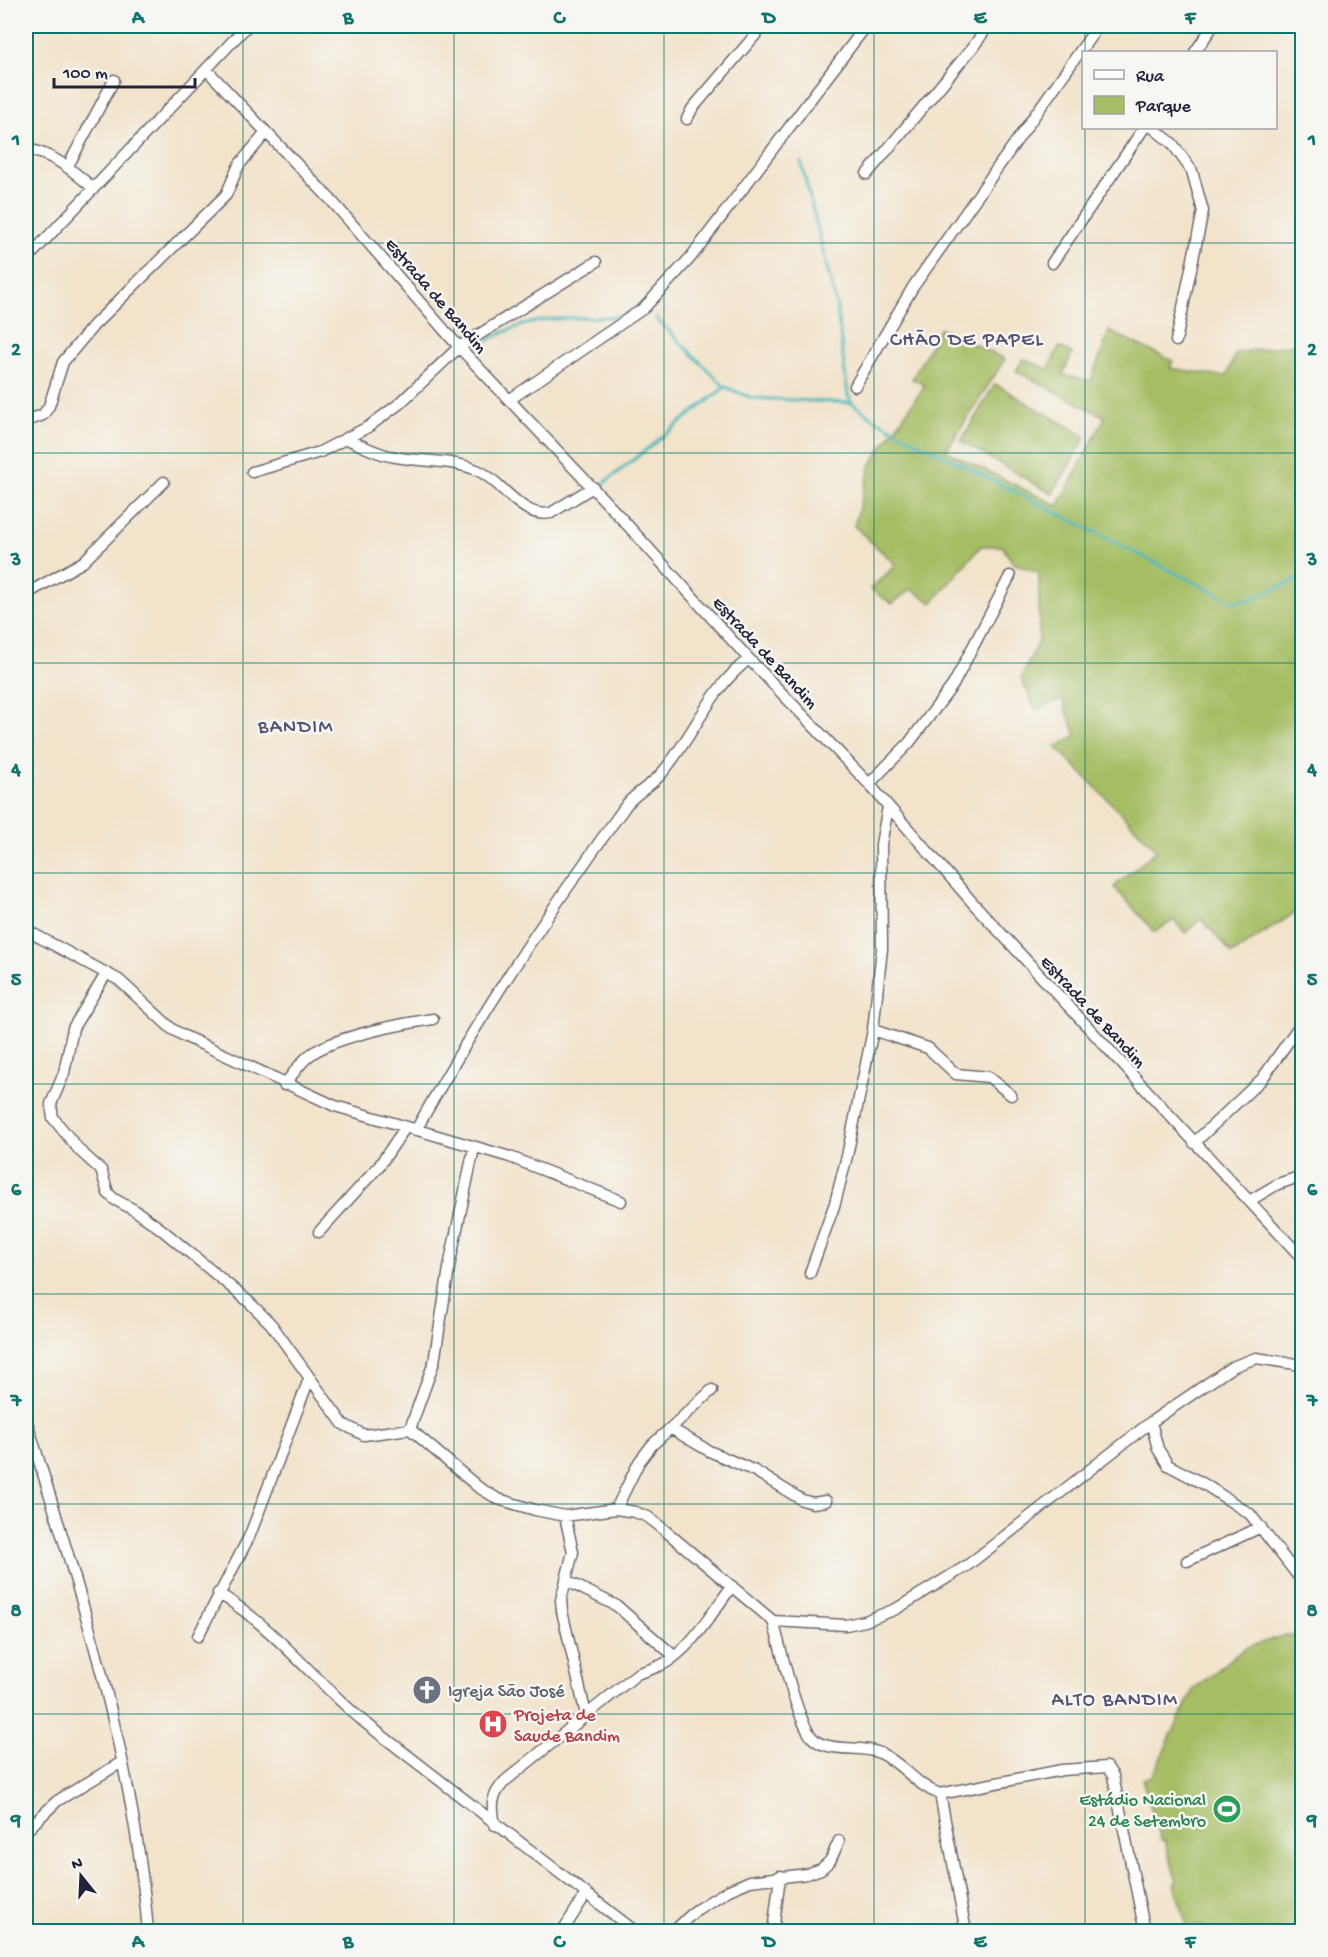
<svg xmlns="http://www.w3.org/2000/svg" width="1328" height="1957" viewBox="0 0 1328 1957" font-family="'Gochi Hand',sans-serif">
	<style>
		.green { fill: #a5be63; stroke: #64704f; stroke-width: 1.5 }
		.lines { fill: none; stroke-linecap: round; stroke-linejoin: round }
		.stream { stroke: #48b8be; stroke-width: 3 }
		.street-casing { stroke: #6b666d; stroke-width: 13 }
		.street { stroke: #fff; stroke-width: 10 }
		.grid { fill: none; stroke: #0f766e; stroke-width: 1.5; stroke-opacity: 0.55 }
		.labels { text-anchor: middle; stroke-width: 5; stroke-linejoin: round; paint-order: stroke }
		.street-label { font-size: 18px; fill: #22223b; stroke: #f6f6f2 }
		.worship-label { font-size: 18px; fill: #5b616d; stroke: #f6f6f2; text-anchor: start }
		.health-label { font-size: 18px; fill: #be3a42; stroke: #f6f6f2; text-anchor: start }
		.leisure-label { font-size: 18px; fill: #27864d; stroke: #f6f6f2; text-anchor: end }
		.neighbourhood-label { font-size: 20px; letter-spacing: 1.5px; fill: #555173; stroke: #f6f6f2 }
		.neatline { fill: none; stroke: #0f766e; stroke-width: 2 }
		.grid-label { font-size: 20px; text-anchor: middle; font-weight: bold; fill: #0f766e }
	</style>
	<rect width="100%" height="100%" fill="#f6f6f2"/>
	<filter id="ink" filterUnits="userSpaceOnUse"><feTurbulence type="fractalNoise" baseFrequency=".0167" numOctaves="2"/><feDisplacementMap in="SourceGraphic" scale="12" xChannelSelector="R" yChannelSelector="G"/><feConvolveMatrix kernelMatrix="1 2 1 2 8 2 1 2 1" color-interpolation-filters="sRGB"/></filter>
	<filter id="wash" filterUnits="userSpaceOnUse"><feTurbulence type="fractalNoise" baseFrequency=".008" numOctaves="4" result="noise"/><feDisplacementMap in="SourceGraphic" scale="24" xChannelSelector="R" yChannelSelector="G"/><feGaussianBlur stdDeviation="1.35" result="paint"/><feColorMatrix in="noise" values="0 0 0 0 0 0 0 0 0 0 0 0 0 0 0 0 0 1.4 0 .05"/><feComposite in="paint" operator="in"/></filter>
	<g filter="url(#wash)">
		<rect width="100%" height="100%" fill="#f2e3ca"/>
		<path class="green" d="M940,328L1005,359L946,451L1058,506L1105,417L1016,371L1023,359L1048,369L1059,347L1072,353L1063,375L1091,381L1109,331L1173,361L1170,368L1226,377L1236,353L1302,343V908L1232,954L1201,919L1185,933L1174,920L1155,932L1114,887L1157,850L1056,747L1076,735L1062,699L1036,710L1021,678L1039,640V573L1013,563L1002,546H981L932,603L911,589L892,604L870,589L896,565L854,526L871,464L925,385L912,379Z
			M995,384L1086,437L1052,494L961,441Z
			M1286,1635L1302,1636V1931H1210L1200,1925L1188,1929L1174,1884L1177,1883L1165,1840H1161L1142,1779L1152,1776L1193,1690L1245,1648Z"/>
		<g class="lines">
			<path class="stream" d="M801,162L836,303L848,395L852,403
				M656,318L725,387L752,398L852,403L873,418L913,440L1231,601L1247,600L1302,578
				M479,346C528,314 563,318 619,317
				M603,484L725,387"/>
		</g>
	</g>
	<g filter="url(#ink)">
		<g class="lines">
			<g class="street-casing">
				<path id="street" d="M1195,52L1213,26
					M206,69L331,200L459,347L622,519L749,659L869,784L972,902L1302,1258
					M687,119L692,109L763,26
					M1153,128L1172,143L1192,171L1203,211L1176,341
					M26,149C54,154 72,170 93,188
					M68,166L114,80
					M867,174L973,47L988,26
					M26,260L247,26
					M1052,263L1144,128
					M855,386L913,287L1098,26
					M509,400L644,308L691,257L866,26
					M26,421L43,415L49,406L63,362L94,325L226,195L239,165L265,134
					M347,439C361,445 375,453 390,456C419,463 454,458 481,472C504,484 522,519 551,513L593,487
					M252,472L320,452L368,427L399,404L459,347L596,262
					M26,594L83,562L164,482
					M869,784L909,743L953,685L1010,576
					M26,930L119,980L172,1029L184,1036L335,1106L510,1157L621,1201
					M106,974L73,1028L64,1073L51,1104L53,1118L80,1151L101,1170L108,1193L114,1199L136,1211L161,1229L248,1301L271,1324L343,1424L364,1435L410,1429L478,1487L498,1499L535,1510L565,1516L616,1509L635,1512L648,1517L662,1528L773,1621L846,1625L865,1621L896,1609L968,1565L1151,1422L1232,1367L1256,1358L1302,1365
					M873,1030L928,1048L956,1074L989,1077L1011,1095
					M284,1085C294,1073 303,1058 316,1051C344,1035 401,1024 433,1019
					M416,1130C479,1016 550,909 627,804C637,792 652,785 662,773C693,737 710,688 749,659
					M1194,1143L1262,1079L1302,1022
					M1249,1201L1278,1184L1302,1176
					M319,1232L379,1166L405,1128
					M810,1273L835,1203L847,1156L873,1030L882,949L881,844L888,807
					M26,1419C78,1586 134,1756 148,1932
					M1151,1422L1158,1449L1168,1465L1204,1484L1250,1514L1302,1581
					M410,1429L434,1362L450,1262L474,1148
					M672,1429L709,1451L755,1471L802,1500L813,1503L826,1501
					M616,1509L639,1462L652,1445L712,1390
					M565,1516L573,1552L561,1600L562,1611L586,1715
					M1187,1561L1261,1527
					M567,1581L617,1606L674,1656
					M218,1593C274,1627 313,1679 363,1721L636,1932
					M773,1621C782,1652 794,1710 810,1735C814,1740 819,1744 825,1745C843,1751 862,1746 880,1753C903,1763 916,1786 940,1794L1062,1770L1107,1767L1113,1776L1145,1932
					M198,1636L250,1535L309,1379
					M940,1794L966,1932
					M495,1825C491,1805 491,1796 505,1781L637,1674C644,1671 652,1669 659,1666C687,1655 714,1610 732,1586
					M26,1831L57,1801L122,1762
					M562,1932L586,1894
					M673,1932L696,1910L729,1890L750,1881L807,1874L821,1869L830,1861L839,1841
					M773,1932L780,1876"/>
			</g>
			<use href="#street" class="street"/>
		</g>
	</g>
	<path class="grid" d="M243,26V1932M454,26V1932M664,26V1932M874,26V1932M1085,26V52M1085,128V1932M26,243H1302M26,453H1302M26,663H1302M26,873H1302M26,1084H1302M26,1294H1302M26,1504H1302M26,1714H1302"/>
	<defs>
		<g id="church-disc" transform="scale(1.5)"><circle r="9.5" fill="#6b7280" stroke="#f6f6f2"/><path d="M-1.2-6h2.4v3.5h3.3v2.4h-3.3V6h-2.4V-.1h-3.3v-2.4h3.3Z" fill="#fff"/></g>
		<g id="hospital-disc" transform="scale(1.5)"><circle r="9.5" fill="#e0444e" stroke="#f6f6f2"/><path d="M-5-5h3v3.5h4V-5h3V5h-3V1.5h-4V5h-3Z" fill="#fff"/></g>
		<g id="stadium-disc" transform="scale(1.5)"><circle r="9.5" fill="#2e9e5b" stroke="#f6f6f2"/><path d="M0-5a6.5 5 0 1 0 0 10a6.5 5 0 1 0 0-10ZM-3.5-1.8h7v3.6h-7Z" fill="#fff"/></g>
	</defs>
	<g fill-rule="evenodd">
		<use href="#church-disc" x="427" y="1690"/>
		<use href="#hospital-disc" x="493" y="1724"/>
		<use href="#stadium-disc" x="1227" y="1809"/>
	</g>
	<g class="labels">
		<g class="street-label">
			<text transform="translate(437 295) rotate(49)" y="6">Estrada de Bandim</text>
			<text transform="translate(766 652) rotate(47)" y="6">Estrada de Bandim</text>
			<text transform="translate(1094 1011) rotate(47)" y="6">Estrada de Bandim</text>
		</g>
		<g class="worship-label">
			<text x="448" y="1696">Igreja São José</text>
		</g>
		<g class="health-label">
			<text x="514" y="1720">Projeta de<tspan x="514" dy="21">Saude Bandim</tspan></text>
		</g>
		<g class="leisure-label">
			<text x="1206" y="1805">Estádio Nacional<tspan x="1206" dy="21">24 de Setembro</tspan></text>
		</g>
		<g class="neighbourhood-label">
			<text x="967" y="345">CHÃO DE PAPEL</text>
			<text x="296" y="732">BANDIM</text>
			<text x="1115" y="1705">ALTO BANDIM</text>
		</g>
	</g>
	<rect width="1328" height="1957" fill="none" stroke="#f6f6f2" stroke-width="66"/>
	<rect x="1082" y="51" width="195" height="78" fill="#f6f6f2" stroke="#a1a1a9" stroke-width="1.5"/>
	<rect x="1094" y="70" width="30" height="9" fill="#ffffff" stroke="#a1a1a9" stroke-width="1.5"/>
	<text x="1136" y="81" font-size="18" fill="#22223b">Rua</text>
	<rect x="1094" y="96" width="30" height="18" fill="#a5be63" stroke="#a1a1a9" stroke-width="1.5"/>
	<text x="1136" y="111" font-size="18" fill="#22223b">Parque</text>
	<g transform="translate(81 1876) rotate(342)" stroke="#f6f6f2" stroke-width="4.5" paint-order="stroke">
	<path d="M0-4.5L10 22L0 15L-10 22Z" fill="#22223b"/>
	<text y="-9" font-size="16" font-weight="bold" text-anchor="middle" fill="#22223b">N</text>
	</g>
	<path d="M54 78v9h141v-9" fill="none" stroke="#22223b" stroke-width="3"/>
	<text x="63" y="78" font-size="18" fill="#22223b" stroke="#f6f6f2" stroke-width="4.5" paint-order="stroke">100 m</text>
	<rect x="33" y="33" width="1262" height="1891" class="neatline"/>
	<g class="grid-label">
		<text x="138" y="23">A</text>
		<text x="348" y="23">B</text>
		<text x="559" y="23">C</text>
		<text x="769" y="23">D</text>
		<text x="980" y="23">E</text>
		<text x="1190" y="23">F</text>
		<text x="16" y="145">1</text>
		<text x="1312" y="145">1</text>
		<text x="16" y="355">2</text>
		<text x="1312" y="355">2</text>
		<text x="16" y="565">3</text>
		<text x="1312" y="565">3</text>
		<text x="16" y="775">4</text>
		<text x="1312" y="775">4</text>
		<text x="16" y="985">5</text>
		<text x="1312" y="985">5</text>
		<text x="16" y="1195">6</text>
		<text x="1312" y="1195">6</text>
		<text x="16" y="1406">7</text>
		<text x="1312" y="1406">7</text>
		<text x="16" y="1616">8</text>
		<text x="1312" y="1616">8</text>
		<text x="16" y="1826">9</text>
		<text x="1312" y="1826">9</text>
		<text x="138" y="1947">A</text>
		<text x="348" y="1947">B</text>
		<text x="559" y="1947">C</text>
		<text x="769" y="1947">D</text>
		<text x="980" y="1947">E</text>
		<text x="1190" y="1947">F</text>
	</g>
</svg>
